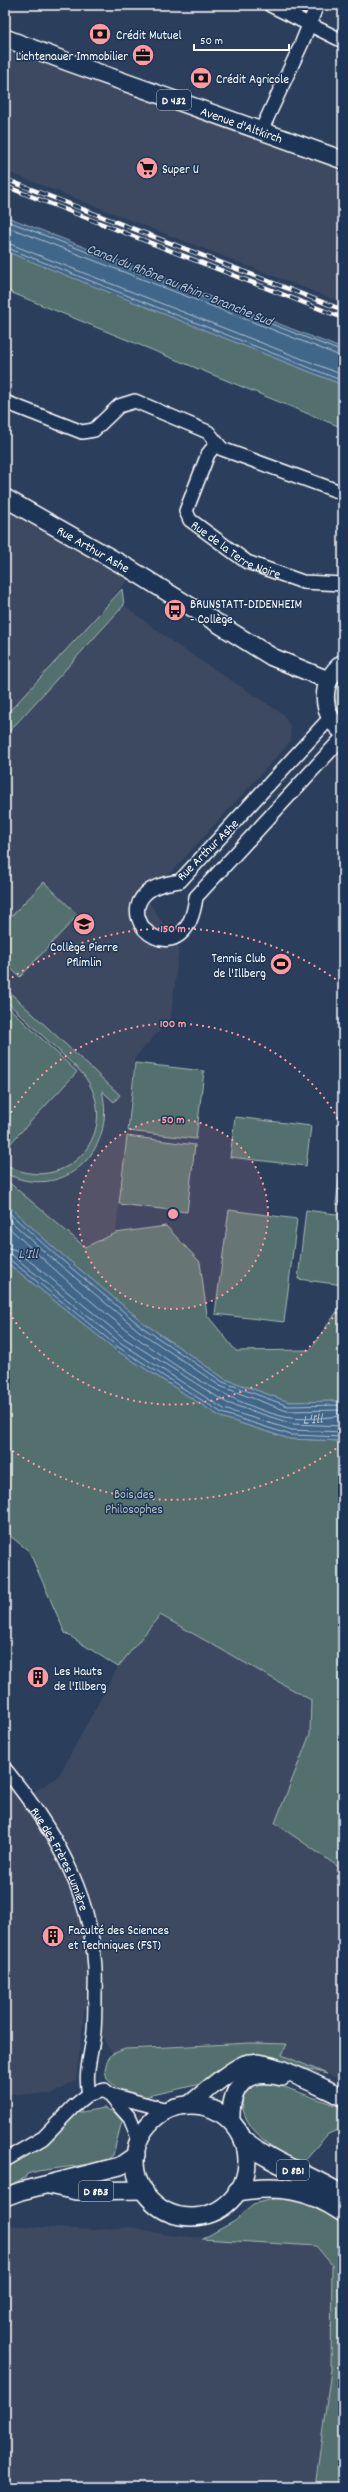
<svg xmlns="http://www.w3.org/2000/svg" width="348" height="2492" viewBox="0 0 348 2492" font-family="Dekko,sans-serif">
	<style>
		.built { fill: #3c4860 }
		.green { fill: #53706e; stroke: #a9b8b6 }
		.water { fill: #416689; stroke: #8da3b8 }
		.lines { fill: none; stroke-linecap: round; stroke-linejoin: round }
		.shore { stroke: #b3c2d0; stroke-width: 1 }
		.minor-casing { stroke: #fff; stroke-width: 16 }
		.major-casing { stroke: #fff; stroke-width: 20 }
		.highway-casing { stroke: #fff; stroke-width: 22 }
		.minor { stroke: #1d3557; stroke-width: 13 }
		.major { stroke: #1d3557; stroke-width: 17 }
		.highway { stroke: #1d3557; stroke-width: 19 }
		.rail-casing { stroke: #fff; stroke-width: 4.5 }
		.rail { stroke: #1d3557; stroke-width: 3; stroke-dasharray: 9; stroke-linecap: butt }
		.ring { fill: none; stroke: #ff9aa2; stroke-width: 2; stroke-dasharray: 2 4 }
		.labels { text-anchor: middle; stroke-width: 3; stroke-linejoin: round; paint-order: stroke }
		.shield { fill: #1d3557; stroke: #bbc2cd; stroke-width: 1 }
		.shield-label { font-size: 12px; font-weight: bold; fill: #fff }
		.poi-label { font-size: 13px; fill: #fff; stroke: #1d3557; text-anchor: start }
		.street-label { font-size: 13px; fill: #fff; stroke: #1d3557 }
		.park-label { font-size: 13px; fill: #b2bfbe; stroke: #1d3557 }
		.water-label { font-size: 14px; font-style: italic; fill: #b3c2d0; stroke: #1d3557 }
		.centre { fill: #ff9aa2; stroke: #1d3557; stroke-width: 2 }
		.ring-label { font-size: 12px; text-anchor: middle; font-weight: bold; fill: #ff9aa2; stroke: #1d3557; stroke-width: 3; stroke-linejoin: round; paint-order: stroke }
	</style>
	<rect width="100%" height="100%" fill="#2b3e5b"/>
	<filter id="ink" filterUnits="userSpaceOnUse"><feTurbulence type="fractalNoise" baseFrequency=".025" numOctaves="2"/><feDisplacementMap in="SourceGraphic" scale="8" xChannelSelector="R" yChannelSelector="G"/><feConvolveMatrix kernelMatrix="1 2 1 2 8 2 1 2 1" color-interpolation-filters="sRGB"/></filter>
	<g filter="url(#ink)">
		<path class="built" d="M5,29L343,163V293L340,302L5,171Z
			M5,485L139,568L5,716Z
			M124,605L174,643L283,714L290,726L291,741L147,899L179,948L171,1018L134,1059L116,1233L85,1247L5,1179V736Z
			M159,1615L311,1700L310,1734L275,1823L343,1870V2081L281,2055L287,2044L251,2043L134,2047L112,2054L85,2007L76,2080L52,2094H5V1783L20,1800L58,1777L118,1667Z
			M5,2225L94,2230L131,2227L168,2235L316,2247L332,2265L331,2370L315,2487H5Z"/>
		<path class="green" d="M5,250L343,385V428L5,290Z
			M122,589L124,605L5,736V716Z
			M343,676V722C333,705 328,693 343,676Z
			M44,882L78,915L20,977L5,963V923Z
			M5,988L120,1095L114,1102L102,1091C117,1151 63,1203 5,1173V1164C66,1200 127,1129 82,1073L5,1000Z
			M5,1004L77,1072L5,1149Z
			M135,1063L204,1071L196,1139L128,1131Z
			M235,1117L311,1126L306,1166L230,1157Z
			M127,1136L195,1145L187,1212L119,1204Z
			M343,1148V1205L336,1204Z
			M5,1179L85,1247L116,1233L166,1226L200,1262L207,1315L236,1351L310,1350L343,1303V1401L289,1402L225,1379L145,1324L53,1247L5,1203Z
			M229,1210L297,1219L284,1322L215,1314Z
			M306,1210L343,1215V1285L298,1279Z
			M5,1261L116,1350L221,1417L290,1439L343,1441V1870L275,1823L310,1734L311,1700L160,1615L118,1667L65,1633L29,1551L5,1532Z
			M251,2043L287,2044L282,2055L327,2074L269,2059L209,2082L144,2097L118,2089L107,2079L105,2070L107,2061L112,2054L125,2049Z
			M273,2083L343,2108V2128L328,2134L301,2164C276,2151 233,2125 244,2091L253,2084Z
			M104,2108L114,2112L122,2121L113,2155L105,2162L38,2171L27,2174L25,2178L5,2187V2167L53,2138L76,2113Z
			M278,2198H296L343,2221V2487H315L331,2370L332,2265L316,2246L202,2239L235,2221L253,2204Z"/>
		<path class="water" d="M5,216L343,349V385L5,251Z
			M5,1203L53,1247L145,1324L225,1379L289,1402L343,1401V1441L290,1439L221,1417L116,1350L5,1261Z"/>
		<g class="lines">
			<g class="shore">
				<path d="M5,220L343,352"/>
				<path d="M5,226L343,357"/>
				<path d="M5,242L343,375"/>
				<path d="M5,247L343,381"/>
				<path d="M5,1209L50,1250L142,1327L223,1382L288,1406L343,1405"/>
				<path d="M5,1216L47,1254L139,1331L220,1386L287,1411L343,1410"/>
				<path id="s1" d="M5,1224C76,1290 190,1395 285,1417C303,1421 325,1417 343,1416"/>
				<path d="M5,1247L16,1250L124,1338L227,1403L293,1424L343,1426"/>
				<path d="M5,1253L12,1255L121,1343L224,1409L292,1430L343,1432"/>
				<path d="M5,1258L9,1259L118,1347L222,1413L291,1435L343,1437"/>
			</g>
			<g class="minor-casing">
				<g id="minor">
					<path d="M270,5L343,41"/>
					<path d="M261,131L301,45L317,5"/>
					<path d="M5,402L82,432L94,430L119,406L135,401L208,432L222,449L343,493"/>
					<path id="s2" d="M216,444L208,454L186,511L190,520L247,562L303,582L343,584"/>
					<path d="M330,718L180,881C168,883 155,885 146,893C113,924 186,978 196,897L343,737"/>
					<path id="s3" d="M5,1769C57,1833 99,1905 95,1991C95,2005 95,2018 94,2031C92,2053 84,2072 89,2094L105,2090L130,2118L139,2140"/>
					<path d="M111,2095L167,2110"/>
					<path d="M5,2160L43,2138L73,2107L89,2094"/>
				</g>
			</g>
			<g class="major-casing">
				<g id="major">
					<path id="s4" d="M5,38L68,62L343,160"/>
					<path id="s5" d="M5,498L130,569L272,657L328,680"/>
					<path d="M343,663C319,682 320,713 343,732"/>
					<path d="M190,2104C207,2091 225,2073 245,2064C264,2056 322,2088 343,2097"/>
					<circle cx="191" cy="2161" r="56"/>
					<path d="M231,2120C230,2085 247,2068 282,2077"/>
					<path d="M49,2185L76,2191L144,2190"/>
					<path d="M5,2197L21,2191L120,2166L136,2155"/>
				</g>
			</g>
			<g class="highway-casing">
				<path id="highway" d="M244,2141C274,2165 311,2175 343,2196
					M238,2191C278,2184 308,2188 343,2212"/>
			</g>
			<use href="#minor" class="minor"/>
			<use href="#major" class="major"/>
			<use href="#highway" class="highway"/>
			<g class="rail-casing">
				<path id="rail" d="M5,179L343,310
					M5,186L343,318"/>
			</g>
			<use href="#rail" class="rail"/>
		</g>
	</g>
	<circle cx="173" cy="1214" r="95" fill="#ff9aa2" fill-opacity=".12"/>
	<g class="ring">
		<circle cx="173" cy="1214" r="95"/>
		<path d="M342 1302A191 191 0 0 1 5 1305M5 1123A191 191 0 0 1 342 1126"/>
		<path d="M341 1445A286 286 0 0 1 7 1447M7 981A286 286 0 0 1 341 983"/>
	</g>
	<defs>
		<g id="bank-disc" transform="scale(1.15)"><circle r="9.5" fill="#ff9aa2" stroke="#1d3557"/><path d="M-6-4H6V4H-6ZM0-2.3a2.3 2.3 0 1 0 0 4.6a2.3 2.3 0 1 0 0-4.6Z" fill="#111"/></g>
		<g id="office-disc" transform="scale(1.15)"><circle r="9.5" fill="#ff9aa2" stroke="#1d3557"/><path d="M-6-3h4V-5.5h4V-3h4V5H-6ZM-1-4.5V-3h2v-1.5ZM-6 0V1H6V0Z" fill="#111"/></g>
		<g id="supermarket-disc" transform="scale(1.15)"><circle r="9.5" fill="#ff9aa2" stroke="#1d3557"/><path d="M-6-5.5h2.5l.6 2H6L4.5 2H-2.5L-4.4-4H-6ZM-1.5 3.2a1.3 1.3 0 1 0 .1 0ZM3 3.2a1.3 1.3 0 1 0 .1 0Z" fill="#111"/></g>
		<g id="bus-disc" transform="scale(1.15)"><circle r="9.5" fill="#ff9aa2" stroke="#1d3557"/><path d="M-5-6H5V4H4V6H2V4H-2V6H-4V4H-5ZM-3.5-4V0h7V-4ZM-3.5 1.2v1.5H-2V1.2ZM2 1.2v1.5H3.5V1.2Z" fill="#111"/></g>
		<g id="school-disc" transform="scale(1.15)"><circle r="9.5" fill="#ff9aa2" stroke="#1d3557"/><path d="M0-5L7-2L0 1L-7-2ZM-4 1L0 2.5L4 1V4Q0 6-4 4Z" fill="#111"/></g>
		<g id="stadium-disc" transform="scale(1.15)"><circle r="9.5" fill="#ff9aa2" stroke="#1d3557"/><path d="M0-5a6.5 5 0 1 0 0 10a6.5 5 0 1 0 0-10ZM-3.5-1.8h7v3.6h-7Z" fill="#111"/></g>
		<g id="building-disc" transform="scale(1.15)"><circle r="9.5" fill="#ff9aa2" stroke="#1d3557"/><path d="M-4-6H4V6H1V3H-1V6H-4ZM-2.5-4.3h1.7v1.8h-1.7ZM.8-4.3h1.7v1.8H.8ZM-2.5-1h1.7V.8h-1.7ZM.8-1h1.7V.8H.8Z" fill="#111"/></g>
	</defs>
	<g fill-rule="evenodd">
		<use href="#bank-disc" x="100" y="34"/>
		<use href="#office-disc" x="143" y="55"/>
		<use href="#bank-disc" x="201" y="78"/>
		<use href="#supermarket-disc" x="147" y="168"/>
		<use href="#bus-disc" x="175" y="610"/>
		<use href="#school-disc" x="84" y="924"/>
		<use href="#stadium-disc" x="281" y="964"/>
		<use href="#building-disc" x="38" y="1677"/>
		<use href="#building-disc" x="53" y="1936"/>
	</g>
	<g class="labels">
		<g class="shield">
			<rect x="157" y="90" width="34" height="20" rx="3"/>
			<rect x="277" y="2160" width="32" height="20" rx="3"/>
			<rect x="79" y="2181" width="34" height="20" rx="3"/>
		</g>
		<g class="shield-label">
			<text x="174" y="104">D 432</text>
			<text x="293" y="2174">D 8B1</text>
			<text x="96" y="2195">D 8B3</text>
		</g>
		<g class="poi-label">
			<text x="116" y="39">Crédit Mutuel</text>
			<text x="128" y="60" text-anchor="end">Lichtenauer Immobilier</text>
			<text x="216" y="83">Crédit Agricole</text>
			<text x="162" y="173">Super U</text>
			<text x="190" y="608">BRUNSTATT-DIDENHEIM<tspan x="190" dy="15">- Collège</tspan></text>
			<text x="84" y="951" text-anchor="middle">Collège Pierre<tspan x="84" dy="15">Pflimlin</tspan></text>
			<text x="266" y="962" text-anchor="end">Tennis Club<tspan x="266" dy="15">de l'Illberg</tspan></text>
			<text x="54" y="1675">Les Hauts<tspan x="54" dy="15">de l'Illberg</tspan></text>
			<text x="68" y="1934">Faculté des Sciences<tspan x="68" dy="15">et Techniques (FST)</tspan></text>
		</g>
		<g class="street-label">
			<text dy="5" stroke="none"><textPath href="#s4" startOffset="252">Avenue d'Altkirch</textPath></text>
			<text dy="5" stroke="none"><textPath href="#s2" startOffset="139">Rue de la Terre Noire</textPath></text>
			<text dy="5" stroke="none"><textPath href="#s5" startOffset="102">Rue Arthur Ashe</textPath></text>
			<text transform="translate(207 849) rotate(-45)" y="5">Rue Arthur Ashe</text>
			<text dy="5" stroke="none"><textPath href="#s3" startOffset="106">Rue des Frères Lumière</textPath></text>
		</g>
		<g class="park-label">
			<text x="134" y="1498">Bois des<tspan x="134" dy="15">Philosophes</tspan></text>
		</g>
		<g class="water-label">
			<text transform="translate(180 284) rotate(22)" y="5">Canal du Rhône au Rhin - Branche Sud</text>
			<text x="28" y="1258">L'Ill</text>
			<text dy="5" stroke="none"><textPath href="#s1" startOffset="371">L'Ill</textPath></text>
		</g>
	</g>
	<circle cx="173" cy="1214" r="6" class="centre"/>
	<g class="ring-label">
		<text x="173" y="932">150 m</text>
		<text x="173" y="1027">100 m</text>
		<text x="173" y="1123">50 m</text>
	</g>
	<rect width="348" height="2492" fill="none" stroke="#1d3557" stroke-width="20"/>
	<rect x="10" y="10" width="328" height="2472" fill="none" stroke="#fff" stroke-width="1.5" filter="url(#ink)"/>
	<path d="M194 44v6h95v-6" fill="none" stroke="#ffffff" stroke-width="2"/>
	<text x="200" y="44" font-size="12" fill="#ffffff" stroke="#1d3557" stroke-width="3" paint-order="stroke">50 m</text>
</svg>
